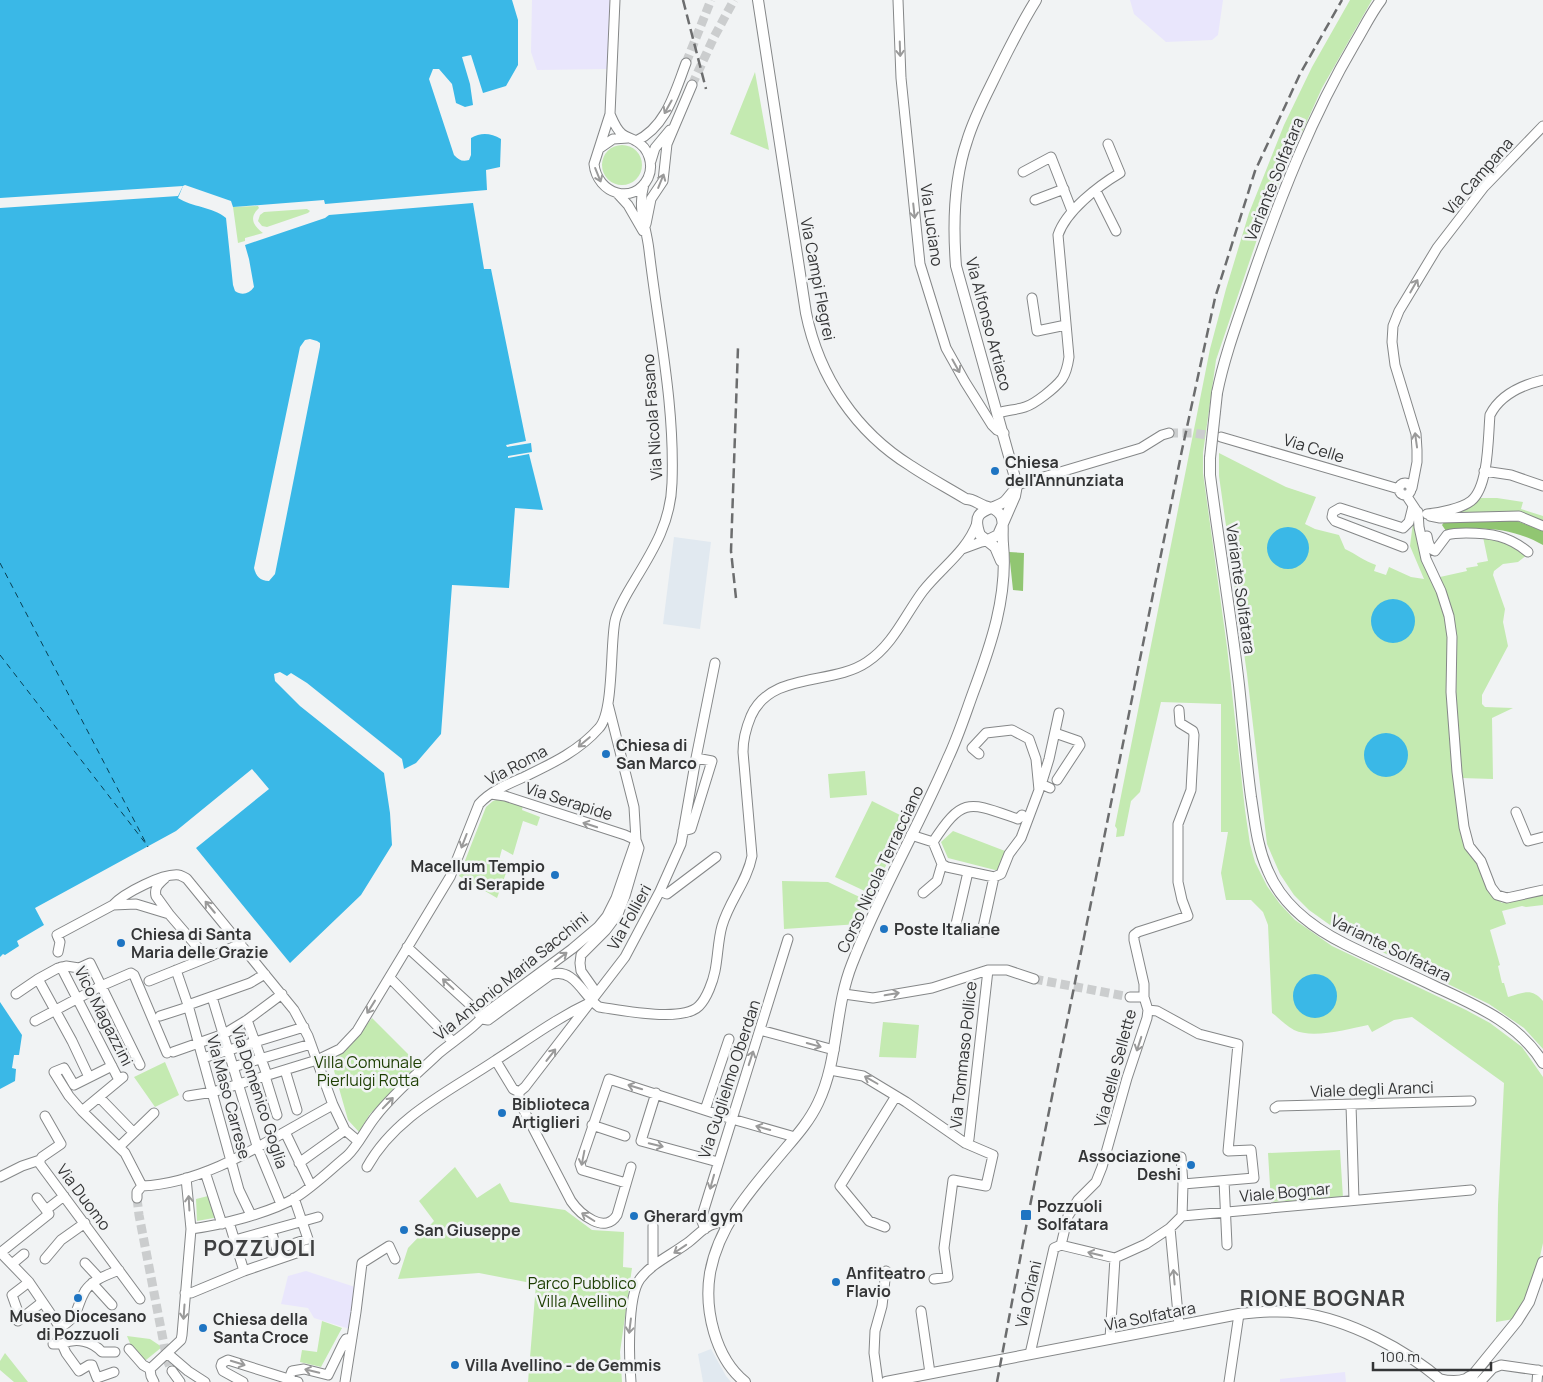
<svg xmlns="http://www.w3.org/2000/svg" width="1543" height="1382" viewBox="0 0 1543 1382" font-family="Manrope,sans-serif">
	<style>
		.built { fill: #e1e9f0 }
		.industrial { fill: #e9e6fc }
		.green { fill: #c4eab1 }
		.forest { fill: #91c672 }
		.water { fill: #3ab8e7; fill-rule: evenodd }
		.pier { fill: #f1f3f4 }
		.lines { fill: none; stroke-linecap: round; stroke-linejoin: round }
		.ferry { stroke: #093f53; stroke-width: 1; stroke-dasharray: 6 5; stroke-linecap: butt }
		.minor-tunnel { stroke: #cbcdce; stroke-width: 9; stroke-dasharray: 9 4.5; stroke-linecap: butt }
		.minor-casing { stroke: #858788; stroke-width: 11 }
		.major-casing { stroke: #858788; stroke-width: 12 }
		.minor { stroke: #fff; stroke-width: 9 }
		.major { stroke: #fff; stroke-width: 10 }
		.rail { stroke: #6c6d6e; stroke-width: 2.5; stroke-dasharray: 10 5; stroke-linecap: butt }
		.major-bridge-casing { stroke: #858788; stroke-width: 12; stroke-linecap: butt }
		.major-bridge { stroke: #fff; stroke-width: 10 }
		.oneway { stroke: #9a9a9a }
		.poi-dot { fill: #1e74c2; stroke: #f1f3f4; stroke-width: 2 }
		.labels { text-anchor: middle; stroke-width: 5; stroke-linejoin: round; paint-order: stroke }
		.street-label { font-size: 16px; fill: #343536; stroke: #f1f3f4 }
		.poi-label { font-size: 16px; font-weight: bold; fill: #343536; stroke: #f1f3f4; text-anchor: start }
		.park-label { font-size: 16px; fill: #1d3e02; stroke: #f1f3f4 }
		.district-label { font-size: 21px; font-weight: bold; letter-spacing: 1px; fill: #3f4041; stroke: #f1f3f4 }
	</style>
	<rect width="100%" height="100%" fill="#f1f3f4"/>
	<path class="built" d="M674,537L711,542L700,629L663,624Z
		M711,1349L726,1376L731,1382H703L698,1354Z"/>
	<path class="industrial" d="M532,0H611L608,69L537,70L531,52Z
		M1130,0H1223L1218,35L1212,40L1166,42L1134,14Z
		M306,1271L355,1287L350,1329L314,1318L308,1308L281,1304L288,1276Z
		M1345,1372L1346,1382H1280V1379Z"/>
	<path class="green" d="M1350,0H1372L1322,88L1267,210L1216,360L1203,453V473L1227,647L1245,810L1250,844L1255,862L1267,886L1280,904L1295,920L1332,946L1466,1010L1490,1023L1522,1047L1543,1077V1243L1537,1270L1527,1297L1514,1319L1496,1322L1498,1205L1504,1083L1412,1017L1394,1020L1372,1032L1368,1025C1348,1029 1313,1039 1294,1030C1286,1026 1279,1018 1272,1013L1268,925L1263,912L1251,900H1226L1221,873L1228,832H1221V704L1161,702L1140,792L1131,801L1124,836L1116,837L1117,829L1115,826L1210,349L1226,289L1249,213L1284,125L1312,67Z
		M755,72L769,150L730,134Z
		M602 165a20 20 0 1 1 40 0a20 20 0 1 1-40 0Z
		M258,206L259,208C248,218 254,226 263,233L245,238V241L238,243L233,207Z
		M307,209L310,211L308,213L267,227L262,226L258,221L260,215L264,212Z
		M1219,453L1286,487L1316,497L1305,524L1315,529L1339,535L1345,549C1356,554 1364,561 1376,565L1374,571L1386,575L1389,567L1411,577L1424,579L1410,546L1414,514L1442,602L1450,637L1461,830L1495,897L1502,903L1505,901L1543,893V905L1526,907L1522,906L1502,911L1506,924L1490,930L1500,965L1498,966L1502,983H1504L1508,997C1524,993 1531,987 1543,1001V1049L1524,1028L1489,1004L1337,930L1309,910L1294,895L1280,874L1267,844L1247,674L1219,476Z
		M1477,498H1497L1523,502L1521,509L1543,516V523L1522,515L1442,517Z
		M1483,537L1508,541L1527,555L1518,562L1503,564L1494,571L1493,575L1505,609L1503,622L1508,646L1482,695V704L1485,707L1513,708L1492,718L1493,779L1461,778L1456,701L1457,637L1454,616L1440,577L1467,571L1466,568L1478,566L1477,563L1488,561Z
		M865,771L867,795L830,798L828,774Z
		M502,798L523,805L522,810L540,817L537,826L523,821L513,855L502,849L499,860L510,862L497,898L459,876L486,807L493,801Z
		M872,801L910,820L871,894L835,877Z
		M953,831L1005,851L999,871L948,858L941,842Z
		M782,881L828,882L868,901L859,924L784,929Z
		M372,1018L419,1065L370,1114L359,1132L348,1120L331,1060L351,1045Z
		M883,1022L919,1025L916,1058L879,1057Z
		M165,1062L179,1095L155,1107L134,1077Z
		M1340,1150L1343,1198L1271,1202L1268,1153Z
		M455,1167L477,1198L500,1183L510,1202L565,1210L592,1230L624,1232L623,1267L632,1268L620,1352L622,1382H528L536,1284L479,1273L398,1279L408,1248L434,1221L419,1201Z
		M208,1196L219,1217L197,1221L196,1199Z
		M322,1321L342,1328L321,1367L300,1362L302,1350L317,1352Z
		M127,1336L150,1339L162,1347L146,1360C135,1357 131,1346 127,1336Z
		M5,1353L28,1382H14L0,1370V1361Z"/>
	<path class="forest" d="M1445,521H1517L1543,531V545C1510,527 1483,527 1446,531L1442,525Z
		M1009,552L1024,553L1023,591L1013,590Z"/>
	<path class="water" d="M0,0H512L518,20V65L506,86L483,93L471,55L462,57L470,84L473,105L465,107L456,103L452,84L439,69H433L429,79L454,155C459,160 462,162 469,160L471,155V138C481,132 491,133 501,139L500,167L486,170L487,190L325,204L324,200L233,207L231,201L185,185L183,186L178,198C192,207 213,207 226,218L233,285L235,291C242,296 249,294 254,287L249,259L245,245L325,218L329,215L473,203L484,269H491L526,441L506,445L507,447L531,443L532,452L508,456V458L529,454L543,510L515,508L509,588L452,585L441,734L416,763L404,769L402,759L307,683L291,673L287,676L280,672L274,674L275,681L300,706L384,773L390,813L392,845L361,895L290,963L196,848L269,789L252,769L176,831L35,908L44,925L17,941L19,946L5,955L3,954L0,957ZM310,339L317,341L320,343V347L275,574L269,581C260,581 256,576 254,568L300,347L305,340Z
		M1267 548a21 21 0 1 1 42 0a21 21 0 1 1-42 0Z
		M1371 621a22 22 0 1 1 44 0a22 22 0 1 1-44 0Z
		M1364 755a22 22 0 1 1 44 0a22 22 0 1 1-44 0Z
		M1293 996a22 22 0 1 1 44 0a22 22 0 1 1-44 0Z
		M0,1002L22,1035L19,1055H14L12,1068L16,1069L15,1081L0,1089Z"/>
	<path class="pier" d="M183,186L178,196L0,208V198Z"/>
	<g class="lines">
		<path class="ferry" d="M0,563L148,847
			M0,655L146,844"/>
		<path class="minor-tunnel" d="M686,63L711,0
			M692,85L714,37L734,0
			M1169,433H1194L1218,437
			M1034,979L1130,997
			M137,1198L139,1215L167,1360L172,1371"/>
		<g class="minor-casing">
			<path id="minor" d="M898,0L901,78L920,264L946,348L965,382L992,425L997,430L1004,433
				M610,114C613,121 616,129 622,134C626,137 631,138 636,141C649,148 654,165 648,178C634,206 597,194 594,164L610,114L615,0
				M636,141C666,127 675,92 686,63
				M600,148L613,139L628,138
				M651,161L655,148L670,130
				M1023,172L1051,157L1072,211
				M1096,191L1116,231
				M617,193L628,205L643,231
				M1035,200L1064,189
				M646,224L651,199L663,181L667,144L692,85
				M1032,298L1037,331L1066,325
				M998,413C1007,410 1016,410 1025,407C1035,404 1055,388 1062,379C1066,373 1068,364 1069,357L1058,235C1066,211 1098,186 1120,173L1108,144
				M1221,437L1399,489
				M1484,471L1511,475L1543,486
				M1399 489a6 6 0 1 1 12 0a6 6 0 1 1-12 0Z
				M1017,485L1141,448L1162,435L1169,433
				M1412,488L1417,462V450L1416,434L1395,365L1392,342L1393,326L1399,311L1437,248L1484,187L1543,126
				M1406,495L1416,510
				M1418,512L1419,527L1426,559L1441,591L1449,616L1452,637L1451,692L1457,772L1464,827L1469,846L1481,861L1491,887L1497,895L1507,898L1543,890
				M1427,514C1439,513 1462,508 1471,501C1489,487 1488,436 1490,415C1500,395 1522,385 1543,380
				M1430,516L1440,518L1519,516L1543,526
				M1427,536C1428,542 1429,549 1435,551L1447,535C1453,533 1460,533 1466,533C1491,533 1509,536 1528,552
				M1403,547L1335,521L1332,517L1333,512L1340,508L1403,528L1409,522L1413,506
				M962,549L981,542L986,541
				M1055,733L1078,741L1080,745L1057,780
				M696,758L715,663
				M1041,784L1050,788
				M1041,785L1049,759L1059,713
				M491,794L505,796L625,835L636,840
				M1516,812L1528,841L1543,837
				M911,835L933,842C963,796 969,802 1018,819L1022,815
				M933,842L942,864L947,867L994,877L1001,874L1009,854L1021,838L1039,790L1036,759L1029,739L1012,730L986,733L972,748L979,754
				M165,878C159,884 154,887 156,896L169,914
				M660,891L667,894L716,857
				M923,893L937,881L942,864
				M113,905C124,893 163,873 179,875C180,875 186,878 187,879L294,1010L308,1036L333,1105L345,1130L358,1141
				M956,924L968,872
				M982,932L994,877
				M407,947L477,1011L482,1019
				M58,952L60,942L57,935L113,905L136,904L169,914L206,957
				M61,967L119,1080
				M176,970L188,1005L239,1190L251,1215
				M390,978L452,1041
				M38,979L72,1041L89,1077
				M149,981L241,944
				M16,994L38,979L58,968L66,966L79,968L90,963L140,1065
				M844,994L873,998L932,988L988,970H1007L1034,979
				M212,997L257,1146L281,1204
				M1130,997H1144
				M592,1000L593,988L581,971L580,963L581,955L606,930L618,914L625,896L639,848L636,840L634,807L608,704
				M188,1005L250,983L265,974
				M1148,1010L1157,1011L1199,1034L1238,1044L1228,1151L1251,1150L1254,1178L1183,1184L1182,1216
				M160,1016L188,1007
				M482,1019L488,1020L550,975C574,966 583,996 599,1007C621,1010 682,1023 699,1006C707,998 713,981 715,971C718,956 718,940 722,926C729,901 747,882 752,856L743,752C743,738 746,728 751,716C771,671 832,686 867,662C893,645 905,615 923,591C941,568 967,551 977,523
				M247,1020L267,1075
				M35,1021L101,986L131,973L134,975L167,1053
				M760,1030L834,1050
				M173,1052L224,1034L247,1020L282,994
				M203,1058L304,1027
				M496,1061L513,1089L519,1092
				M112,1066L74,1085L64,1068L54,1072L69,1096L82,1111L125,1153L142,1186
				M233,1067L311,1044
				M285,1070L297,1110
				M830,1070L863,1076L906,1102L965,1143L993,1155L986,1186L953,1180L944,1248L948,1277L934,1279
				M265,1076L277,1115
				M519,1092L525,1087L625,957L660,891L681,844L696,758L712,761L691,829L683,831
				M519,1092V1101L571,1201C580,1214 605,1235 617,1215L631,1167
				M656,1093L641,1141L718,1162
				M188,1096L213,1092L317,1060L340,1049L357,1031L450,877L479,804C491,791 508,784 524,777C551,764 579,751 599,728C614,712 610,645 615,621C618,607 628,592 635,580C654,549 671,521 672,483C675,404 658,328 649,250C646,224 637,210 644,184
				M99,1097L133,1132
				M1351,1105L1354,1200
				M1275,1108L1278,1106L1471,1101
				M705,1110L729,1039
				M82,1111L123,1077
				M45,1116L61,1144L42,1157L40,1160V1164L140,1299
				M592,1125L625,1136
				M285,1132L311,1186
				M965,1143L969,1139L988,970
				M119,1147L154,1113
				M1181,1157L1183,1184
				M299,1163L345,1130
				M367,1167C395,1116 450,1091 496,1060C529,1039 555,1019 591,1002
				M205,1172L222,1224
				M0,1177L22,1166L40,1160
				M1224,1181L1227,1245
				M626,1183L582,1170L580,1164L609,1079L732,1119L795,1137
				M142,1186C210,1183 274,1136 333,1105
				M37,1198L46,1210
				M137,1198V1192L142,1186
				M229,1222L244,1271
				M653,1226V1266
				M885,1227L869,1221L840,1186L896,1096
				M1170,1228L1179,1325
				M191,1229C221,1225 270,1213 295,1198C314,1186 330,1170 347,1156C358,1146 366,1128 376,1116C394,1093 417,1074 438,1054C449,1044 479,1025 484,1014L572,949L598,927L607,916L616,898L636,840
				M705,1229L701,1219L788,939
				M271,1230L278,1254
				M235,1240L318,1217
				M1061,1245L1068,1216L1078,1200L1096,1182L1102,1167L1127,1078L1147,1018L1148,1010L1144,997V984L1134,940V935L1138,932L1188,916L1182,900L1178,882V824L1191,790L1194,735L1193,731L1180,723L1179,710
				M1061,1245L1115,1258L1146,1244L1170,1228L1182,1216L1471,1190
				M277,1249L308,1239L294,1198
				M0,1252L29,1282L59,1326L61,1327C81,1314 75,1308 85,1291C92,1280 107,1275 119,1270
				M0,1253L49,1214L46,1210L64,1196
				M45,1259L61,1240L85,1223
				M85,1263L99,1278
				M12,1264L24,1254
				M92,1283L112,1305
				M185,1293H191L244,1271L308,1249
				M17,1309L12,1295L29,1282
				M921,1311L930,1373
				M18,1321L41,1303
				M1110,1339L1115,1258
				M53,1344H62L66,1353L79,1371L89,1365H92L97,1378L114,1372
				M62,1344C76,1337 92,1341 102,1352H115
				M129,1349L143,1365L150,1369
				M167,1353L188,1371L205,1382
				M1030,1354L1054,1248L1061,1245
				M172,1371L180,1382
				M289,1379L292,1371L304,1369L328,1375L344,1342L346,1339L352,1338
				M154,1382L151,1376L150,1369L181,1340L182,1335L191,1229L186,1178
				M243,1382L223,1371L221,1366L222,1363L228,1360L298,1382
				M345,1382L356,1312L362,1263L389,1246L395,1259
				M631,1382C629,1360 627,1297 640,1279C651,1264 671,1255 686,1244C695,1238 703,1227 714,1224C718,1222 725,1222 729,1222
				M878,1382L874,1353L875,1331L882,1306L886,1271
				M1229,1382L1239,1314
				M1480,1382L1493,1368L1501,1365L1543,1371
				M1537,1382L1538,1370"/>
		</g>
		<g class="major-casing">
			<path id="major" d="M1217,393C1225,353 1240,315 1253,276C1281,195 1312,116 1355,43C1364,28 1371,13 1381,0
				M1210,458V475C1219,545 1231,615 1239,685C1243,722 1246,760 1251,797C1255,822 1257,847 1268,871C1282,905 1313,928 1345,944C1375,959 1405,972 1434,986C1475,1005 1519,1023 1543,1063
				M986,541L998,535L1015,496L1017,485L956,266C953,227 954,179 967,141C973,121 982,103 991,85C1005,56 1019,27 1036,0
				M1001,561L995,547L980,535C970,508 988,512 1004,502C1008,499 1010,494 1015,490
				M1439,1379C1447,1381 1458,1382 1466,1379C1468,1377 1471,1376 1473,1375
				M745,1382C715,1358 704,1309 710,1273C719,1223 755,1185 786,1148C798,1134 810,1120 818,1103C839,1060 834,1009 852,964C879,894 918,828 948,758C958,737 965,715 973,693C991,645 1008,596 1003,544C1001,524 1009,512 985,506C978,504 974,499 966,499C948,488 929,478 911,466C856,432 819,377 806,313L758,0
				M886,1382L1239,1314C1259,1312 1280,1310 1300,1313C1348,1319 1407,1350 1443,1382
				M1472,1382L1473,1375L1517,1321L1529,1302L1543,1262"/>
		</g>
		<use href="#minor" class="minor"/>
		<use href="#major" class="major"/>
		<path class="rail" d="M683,0L706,89
			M736,598L731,551L738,347
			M997,1382L1030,1206L1182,450L1215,298L1255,171L1300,74L1342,0"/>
		<g class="major-bridge-casing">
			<path id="major-bridge" d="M1210,458L1217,393"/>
		</g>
		<use href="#major-bridge" class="major-bridge"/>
	</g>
	<defs><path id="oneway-shaft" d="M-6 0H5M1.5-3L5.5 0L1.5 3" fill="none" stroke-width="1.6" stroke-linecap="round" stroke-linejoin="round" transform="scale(1.25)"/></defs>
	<g class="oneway">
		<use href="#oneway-shaft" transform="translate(900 49) rotate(88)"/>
		<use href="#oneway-shaft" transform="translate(668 107) rotate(119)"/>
		<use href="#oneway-shaft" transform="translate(598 175) rotate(68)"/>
		<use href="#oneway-shaft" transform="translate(661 181) rotate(-68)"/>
		<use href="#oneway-shaft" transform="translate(914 211) rotate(84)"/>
		<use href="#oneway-shaft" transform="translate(1414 286) rotate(-60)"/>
		<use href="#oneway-shaft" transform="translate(956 366) rotate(61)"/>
		<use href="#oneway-shaft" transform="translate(1416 440) rotate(-98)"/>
		<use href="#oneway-shaft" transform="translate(584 742) rotate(140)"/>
		<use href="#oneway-shaft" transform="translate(590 825) rotate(-162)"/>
		<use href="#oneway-shaft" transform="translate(464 841) rotate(111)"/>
		<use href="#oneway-shaft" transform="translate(210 907) rotate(-130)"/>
		<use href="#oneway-shaft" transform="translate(561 957) rotate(-37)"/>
		<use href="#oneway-shaft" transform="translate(448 984) rotate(-137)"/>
		<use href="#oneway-shaft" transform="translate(892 994) rotate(-10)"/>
		<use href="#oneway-shaft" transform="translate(371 1007) rotate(122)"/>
		<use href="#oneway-shaft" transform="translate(1139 1044) rotate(108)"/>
		<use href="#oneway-shaft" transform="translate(814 1045) rotate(15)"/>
		<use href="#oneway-shaft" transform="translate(551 1055) rotate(-52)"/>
		<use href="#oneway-shaft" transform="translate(751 1058) rotate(-72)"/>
		<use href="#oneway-shaft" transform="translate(871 1080) rotate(-150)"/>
		<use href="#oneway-shaft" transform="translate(635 1087) rotate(-163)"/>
		<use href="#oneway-shaft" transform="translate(388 1103) rotate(-46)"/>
		<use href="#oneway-shaft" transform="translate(763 1128) rotate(-164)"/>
		<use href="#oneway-shaft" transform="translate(656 1145) rotate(14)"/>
		<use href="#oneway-shaft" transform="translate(583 1158) rotate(101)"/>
		<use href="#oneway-shaft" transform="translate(712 1182) rotate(106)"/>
		<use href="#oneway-shaft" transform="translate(189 1203) rotate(-93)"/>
		<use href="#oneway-shaft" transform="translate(588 1217) rotate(-148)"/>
		<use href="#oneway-shaft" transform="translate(680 1249) rotate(146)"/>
		<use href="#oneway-shaft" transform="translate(1095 1254) rotate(-166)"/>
		<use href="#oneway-shaft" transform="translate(1174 1277) rotate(-95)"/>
		<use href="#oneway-shaft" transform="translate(184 1312) rotate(94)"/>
		<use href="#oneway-shaft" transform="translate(630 1326) rotate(97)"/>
		<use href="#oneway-shaft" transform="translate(238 1363) rotate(17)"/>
		<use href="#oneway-shaft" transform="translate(312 1371) rotate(-167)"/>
	</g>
	<g class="poi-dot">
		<circle cx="995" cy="471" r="5"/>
		<circle cx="606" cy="754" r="5"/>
		<circle cx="555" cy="875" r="5"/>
		<circle cx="884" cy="929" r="5"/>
		<circle cx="121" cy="943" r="5"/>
		<circle cx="502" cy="1113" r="5"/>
		<circle cx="1191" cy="1165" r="5"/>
		<rect x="1020" y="1209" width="12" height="12" rx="2.5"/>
		<circle cx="634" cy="1216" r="5"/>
		<circle cx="404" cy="1230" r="5"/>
		<circle cx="836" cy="1282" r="5"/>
		<circle cx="78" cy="1298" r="5"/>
		<circle cx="203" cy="1328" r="5"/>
		<circle cx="455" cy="1365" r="5"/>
	</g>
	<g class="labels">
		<g class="street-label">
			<text transform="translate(1478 176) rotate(-49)" y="6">Via Campana</text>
			<text transform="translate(1274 179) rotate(-68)" y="6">Variante Solfatara</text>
			<text transform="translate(932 225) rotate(82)" y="6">Via Luciano</text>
			<text transform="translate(818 279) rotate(79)" y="6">Via Campi Flegrei</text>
			<text transform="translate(989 324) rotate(75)" y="6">Via Alfonso Artiaco</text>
			<text transform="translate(652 417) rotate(-94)" y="6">Via Nicola Fasano</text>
			<text transform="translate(1314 448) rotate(17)" y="6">Via Celle</text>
			<text transform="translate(1241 589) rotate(82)" y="6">Variante Solfatara</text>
			<text transform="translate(516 765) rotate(-28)" y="6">Via Roma</text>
			<text transform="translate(569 801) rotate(18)" y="6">Via Serapide</text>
			<text transform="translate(880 869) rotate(-65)" y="6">Corso Nicola Terracciano</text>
			<text transform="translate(629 917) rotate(-61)" y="6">Via Follieri</text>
			<text transform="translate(1391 948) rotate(26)" y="6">Variante Solfatara</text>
			<text transform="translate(511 976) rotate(-39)" y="6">Via Antonio Maria Sacchini</text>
			<text transform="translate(104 1016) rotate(63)" y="6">Vico Magazzini</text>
			<text transform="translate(963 1055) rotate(-84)" y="6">Via Tommaso Pollice</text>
			<text transform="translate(1115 1068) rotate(-75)" y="6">Via delle Sellette</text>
			<text transform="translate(729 1079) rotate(-72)" y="6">Via Guglielmo Oberdan</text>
			<text transform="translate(1372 1089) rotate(-2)" y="6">Viale degli Aranci</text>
			<text transform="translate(229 1097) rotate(75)" y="6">Via Maso Carrese</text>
			<text transform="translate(260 1097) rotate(72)" y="6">Via Domenico Goglia</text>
			<text transform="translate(1285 1192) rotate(-5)" y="6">Viale Bognar</text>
			<text transform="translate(84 1197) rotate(53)" y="6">Via Duomo</text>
			<text transform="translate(1028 1294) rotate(-77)" y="6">Via Oriani</text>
			<text transform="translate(1150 1316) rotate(-11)" y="6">Via Solfatara</text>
		</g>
		<g class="poi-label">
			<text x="1005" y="468">Chiesa<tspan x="1005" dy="18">dell'Annunziata</tspan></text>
			<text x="616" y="751">Chiesa di<tspan x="616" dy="18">San Marco</tspan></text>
			<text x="545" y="872" text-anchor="end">Macellum Tempio<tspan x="545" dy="18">di Serapide</tspan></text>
			<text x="894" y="935">Poste Italiane</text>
			<text x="131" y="940">Chiesa di Santa<tspan x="131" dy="18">Maria delle Grazie</tspan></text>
			<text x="512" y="1110">Biblioteca<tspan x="512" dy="18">Artiglieri</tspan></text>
			<text x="1181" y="1162" text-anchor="end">Associazione<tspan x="1181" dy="18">Deshi</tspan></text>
			<text x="1037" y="1212">Pozzuoli<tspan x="1037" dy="18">Solfatara</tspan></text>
			<text x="644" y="1222">Gherard gym</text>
			<text x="414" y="1236">San Giuseppe</text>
			<text x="846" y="1279">Anfiteatro<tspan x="846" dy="18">Flavio</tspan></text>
			<text x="78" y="1322" text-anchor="middle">Museo Diocesano<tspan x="78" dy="18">di Pozzuoli</tspan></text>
			<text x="213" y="1325">Chiesa della<tspan x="213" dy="18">Santa Croce</tspan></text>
			<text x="465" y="1371">Villa Avellino - de Gemmis</text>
		</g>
		<g class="park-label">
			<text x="368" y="1068">Villa Comunale<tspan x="368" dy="18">Pierluigi Rotta</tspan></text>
			<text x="582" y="1289">Parco Pubblico<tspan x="582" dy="18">Villa Avellino</tspan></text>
		</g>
		<g class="district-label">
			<text x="260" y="1256">POZZUOLI</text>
			<text x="1323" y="1306">RIONE BOGNAR</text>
		</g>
	</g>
	<path d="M1373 1362v8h118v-8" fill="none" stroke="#343536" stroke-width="2.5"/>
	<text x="1380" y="1362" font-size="15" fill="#343536" stroke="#f1f3f4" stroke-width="4" paint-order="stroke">100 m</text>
</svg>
